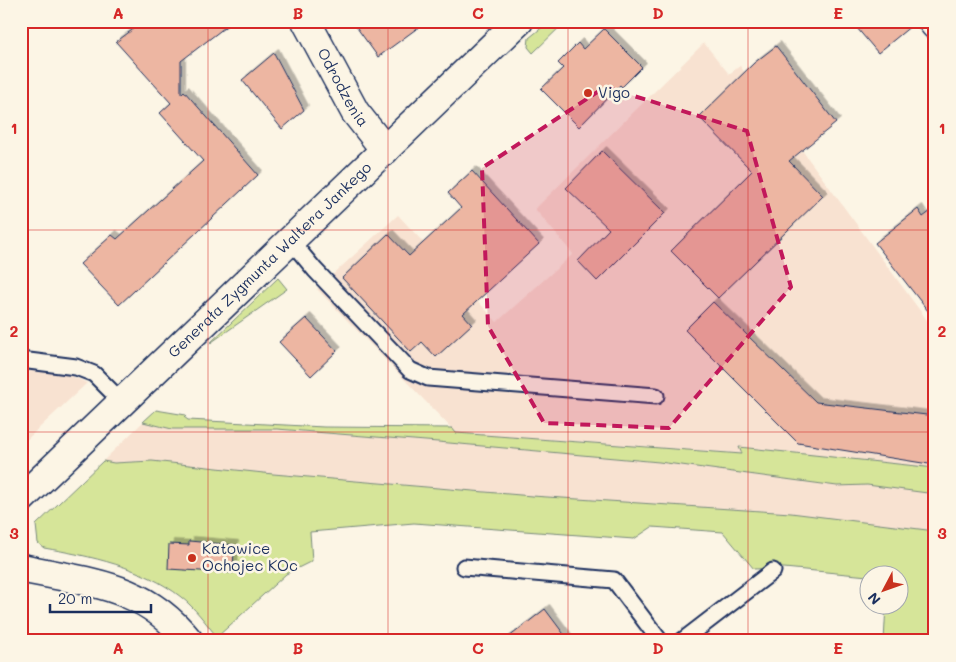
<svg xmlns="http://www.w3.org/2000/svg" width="956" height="662" viewBox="0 0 956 662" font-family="Mali,sans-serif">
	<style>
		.built { fill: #f8e2d1 }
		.green { fill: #d6e599; stroke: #788a7c }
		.building { fill: #edb6a2; stroke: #1b2f5e; filter: url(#shadow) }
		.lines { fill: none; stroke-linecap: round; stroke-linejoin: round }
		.lane-casing { stroke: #1b2f5e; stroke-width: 19 }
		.street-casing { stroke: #1b2f5e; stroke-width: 31 }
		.secondary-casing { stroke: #1b2f5e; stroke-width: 31 }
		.lane { stroke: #fcf5e5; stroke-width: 15 }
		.street { stroke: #fcf5e5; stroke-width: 28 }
		.secondary { stroke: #fcf5e5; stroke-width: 28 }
		.marked { fill: #c2185b; fill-opacity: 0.2; stroke: #c2185b; stroke-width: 4; stroke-dasharray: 10 6; stroke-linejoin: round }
		.grid { fill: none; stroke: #d62828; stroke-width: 1; stroke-opacity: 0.55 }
		.poi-dot { fill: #c8321e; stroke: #fcf5e5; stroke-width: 2 }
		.labels { text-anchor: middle; stroke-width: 5; stroke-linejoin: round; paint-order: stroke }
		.street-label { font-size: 15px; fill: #1b2f5e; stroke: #fcf5e5 }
		.poi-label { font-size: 15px; fill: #1b2f5e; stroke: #fcf5e5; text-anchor: start }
		.neatline { fill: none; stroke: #d62828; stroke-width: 2 }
		.grid-label { font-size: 16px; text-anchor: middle; font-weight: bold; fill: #d62828 }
	</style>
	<defs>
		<filter id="shadow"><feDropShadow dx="4.5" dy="-4.5" stdDeviation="0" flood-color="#0004"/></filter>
	</defs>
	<rect width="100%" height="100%" fill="#fcf5e5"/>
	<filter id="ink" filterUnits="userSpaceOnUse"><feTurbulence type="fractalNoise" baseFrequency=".02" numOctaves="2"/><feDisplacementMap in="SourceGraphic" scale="10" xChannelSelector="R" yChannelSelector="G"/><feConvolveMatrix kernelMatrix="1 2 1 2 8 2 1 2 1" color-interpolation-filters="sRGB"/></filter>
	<g filter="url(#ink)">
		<path class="built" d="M704,43L729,74L740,66L935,331V468L740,447L743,454L456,433L317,289L398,215L497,322L573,254L535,209Z
			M21,369L67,374L87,383L21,445Z
			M143,422L172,429H277L438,442L659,462L837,486L867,485L935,494V531L791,513L532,496L273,474L152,461L114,463L103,461Z"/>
		<path class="green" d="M550,21H566L533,53L528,47L529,38Z
			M278,278L287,289L209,344Z
			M156,410L186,415L184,417L188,420L324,427L452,428L456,433L742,454L739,447L935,468V494L867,485L837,486L659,462L438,442L277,429H172L143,422Z
			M103,461L114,463L152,461L273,474L532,496L791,513L935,531V641H884L886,605L898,604V574H868V576L784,568L754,569L723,532L652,527L634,539L414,523L310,532L312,561L286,574L217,637C206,623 195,608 181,597C143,567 90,556 44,548L38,543L36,525Z"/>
		<path class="building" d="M144,21H233L181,61V94L184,91L258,175L119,305L80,264L112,235L117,239L203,161L160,113L171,103L116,42Z
			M352,21H427L378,57Z
			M851,21H917L878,53Z
			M604,29L642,67L622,87L620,85L579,127L541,89L563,68L558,63L578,43L583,49Z
			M776,46L836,123L789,161L823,196L718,298L671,251L752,171L699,117L754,63Z
			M274,53L304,110L282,129L242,80Z
			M602,151L665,213L597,281L578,261L609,229L566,188Z
			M472,171L539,244L463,314L472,324L436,357L422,342L411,352L342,278L388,234L409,256L461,208L448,193Z
			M935,208V320L875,243L918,209L923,217Z
			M713,302L816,402L935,416V465L798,443L685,330Z
			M306,318L337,351L311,376L279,342Z
			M189,541L234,545L233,573L168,569L169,544L189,545Z
			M545,609L569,641H504Z"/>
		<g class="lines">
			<g class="lane-casing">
				<path id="lane" d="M291,241L315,270L410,370L428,378L656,396
					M21,360L76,367L94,374L122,402
					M464,567L614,580L660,641
					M682,641L773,571"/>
			</g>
			<g class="street-casing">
				<g id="street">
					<path id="s1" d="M306,21L355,112L385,150"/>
					<path d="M932,21L935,25"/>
					<path d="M21,568C89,583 142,583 189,641"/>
				</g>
			</g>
			<g class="secondary-casing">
				<g id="secondary">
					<path id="s2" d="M21,499L519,21"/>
				</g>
			</g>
			<use href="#lane" class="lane"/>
			<use href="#street" class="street"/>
			<use href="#secondary" class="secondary"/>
		</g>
	</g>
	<path class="marked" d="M605,87L747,131L791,287L669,428L544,423L488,326L482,168Z"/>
	<path class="grid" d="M208,21V641M388,21V641M568,21V641M748,21V641M21,230H935M21,432H935"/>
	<g class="poi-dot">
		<circle cx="588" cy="93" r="5"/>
		<circle cx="192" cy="558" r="5"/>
	</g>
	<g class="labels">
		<g class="street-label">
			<text dy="5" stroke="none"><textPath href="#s1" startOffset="76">Odrodzenia</textPath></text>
			<text dy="5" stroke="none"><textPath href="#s2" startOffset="345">Generała Zygmunta Waltera Jankego</textPath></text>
		</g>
		<g class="poi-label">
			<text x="598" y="98">Vigo</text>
			<text x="202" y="554">Katowice<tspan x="202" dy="17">Ochojec KOc</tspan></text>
		</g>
	</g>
	<rect width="956" height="662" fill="none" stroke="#fcf5e5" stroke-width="55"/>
	<g transform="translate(884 590) rotate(229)"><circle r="24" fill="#fcf5e5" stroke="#a2a6af"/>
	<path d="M0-4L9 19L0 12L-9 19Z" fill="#c8321e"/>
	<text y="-8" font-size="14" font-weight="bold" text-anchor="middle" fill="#1b2f5e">N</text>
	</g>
	<path d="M50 604v8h101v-8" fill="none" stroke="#1b2f5e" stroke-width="2.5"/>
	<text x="58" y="604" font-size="15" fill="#1b2f5e" stroke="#fcf5e5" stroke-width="4" paint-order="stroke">20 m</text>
	<rect x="28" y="28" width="900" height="606" class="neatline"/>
	<g class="grid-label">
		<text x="118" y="19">A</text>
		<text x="298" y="19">B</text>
		<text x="478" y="19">C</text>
		<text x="658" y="19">D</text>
		<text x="838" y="19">E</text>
		<text x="14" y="134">1</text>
		<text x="942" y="134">1</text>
		<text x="14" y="337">2</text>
		<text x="942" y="337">2</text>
		<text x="14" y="539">3</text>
		<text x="942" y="539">3</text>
		<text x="118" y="654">A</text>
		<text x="298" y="654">B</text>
		<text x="478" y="654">C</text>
		<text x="658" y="654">D</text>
		<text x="838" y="654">E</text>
	</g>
</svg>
